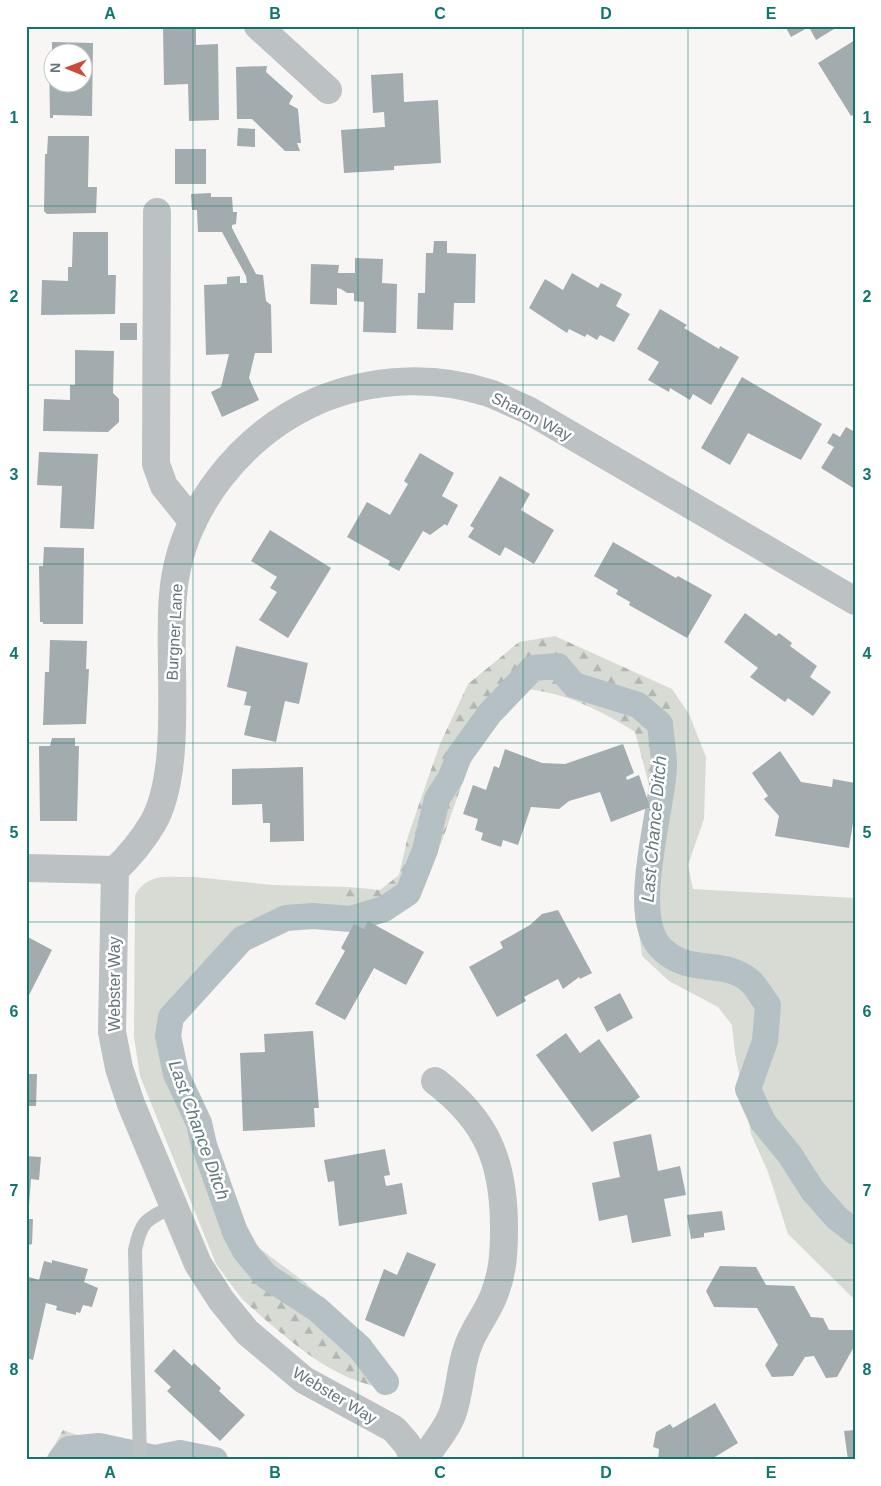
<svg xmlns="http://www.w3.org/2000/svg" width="881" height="1486" viewBox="0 0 881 1486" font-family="Arial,sans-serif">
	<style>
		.grass { fill: #d7dbd4 }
		.forest { fill: url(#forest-firs) }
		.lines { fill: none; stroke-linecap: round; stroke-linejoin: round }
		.canal { stroke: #b4c0c3; stroke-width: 26 }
		.building { fill: #a2abae }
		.service { stroke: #bcc1c3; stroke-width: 14 }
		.minor { stroke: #bcc1c3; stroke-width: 28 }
		.tertiary { stroke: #bcc1c3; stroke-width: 28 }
		.grid { fill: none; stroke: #0f766e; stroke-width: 1; stroke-opacity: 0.55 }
		.labels { text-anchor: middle; stroke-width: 5; stroke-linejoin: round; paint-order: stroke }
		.street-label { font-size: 16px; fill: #65757b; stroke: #fff }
		.water-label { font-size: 18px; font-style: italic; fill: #657a7d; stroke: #fff }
		.neatline { fill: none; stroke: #0f766e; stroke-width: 2 }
		.grid-label { font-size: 16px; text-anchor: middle; font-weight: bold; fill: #0f766e }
	</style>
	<defs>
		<pattern id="forest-firs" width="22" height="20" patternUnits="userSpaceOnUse" patternTransform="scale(1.25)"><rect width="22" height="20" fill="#d7dbd4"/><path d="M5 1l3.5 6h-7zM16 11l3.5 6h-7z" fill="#b2b6b1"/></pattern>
	</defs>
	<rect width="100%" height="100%" fill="#f7f6f4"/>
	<path class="grass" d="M672,689L689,714L706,757L704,819L688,865L693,889L855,898V1300L788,1234L768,1172L751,1134L735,1053L732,1025L718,1007L669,981L642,956L636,908L647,848L667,800L672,742Z
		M195,877L273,885L349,887L343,902L362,923L302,918L276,928L232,955L175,1019L174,1048L232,1199L259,1248L253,1280L242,1299L216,1264L140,1076L134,1037L135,895C150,871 168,878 195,877Z"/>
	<path class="forest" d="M555,636L672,689V742L667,800L647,848L653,800L635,732C602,711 566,693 527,689L495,717L468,767L442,841L421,891L391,910L362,923L343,902L349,887L380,890L399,875L408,836L440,744L468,684L519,642Z
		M259,1248L303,1281L370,1339L397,1389C337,1387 285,1337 242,1299L253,1280Z
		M63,1430L125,1452V1460H46Z
		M149,1444L221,1460H148Z"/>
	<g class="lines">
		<path class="canal" d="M386,1382L360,1348L317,1309L266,1276L245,1251L235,1232L204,1145L199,1123L176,1074L168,1036L171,1017L242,939L286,918L313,916L351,919L384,909L408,893L425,850L437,799L451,777L459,756L490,713L533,668L558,666L574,685L638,705L660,724C661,738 664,752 664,766C663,810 627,919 663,950C691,976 723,958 750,981C757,987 762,998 768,1005L765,1041L748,1089L763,1122L790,1155L813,1191L837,1218L855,1232
			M60,1460L69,1449L99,1446L155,1458L180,1453L215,1460"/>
	</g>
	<path class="building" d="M785,26H839L816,40L809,27L791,37Z
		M163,27H196V45L218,44L219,120L189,121L188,84L164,85Z
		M855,40V114L851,116L818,63Z
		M52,42L93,43L92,116L53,115V118H50L49,56H52V82H82V52H52Z
		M267,66L266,72L293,96L289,104L298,109L301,143H297L300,151H285L252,119H237L236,67Z
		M403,73L404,102L438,100L441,163L394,166V170L344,173L341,130L385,127L384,112L373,113L371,75Z
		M238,128L255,129V147L237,146Z
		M48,136H89L88,187H97L96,213L47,214L44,211L45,154H47Z
		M175,149H206V184H175Z
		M211,193V197H232L233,212H237L236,224L232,225V228L256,274L263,275L266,301L271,305L272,353H255L249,378L259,400L222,417L211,392L221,387L229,354L206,355L204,285L227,284V277L240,276V283H247L246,276L222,232H198L197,210H192L191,194Z
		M73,232H108V275H116L115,314L41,315L42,280L68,281V267H72Z
		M434,241H447V253L476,254L475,303H454L453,330L417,329L418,293H425L426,253H433Z
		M355,258L383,259L382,283L397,284L396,333L363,332L364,302L354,301V293H347L341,289L337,288V305L310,304L311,264L339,265L338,273H355Z
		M572,273L598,288L601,283L622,294L616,306L630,314L614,342L600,335L597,340L587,334L585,337L569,329L567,333L529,308L545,279L563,290Z
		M660,309L687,325L684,328L719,349L720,346L739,357L711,405L693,394L690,400L670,388L669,392L648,380L659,362L637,349Z
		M120,323H137V340H120Z
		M75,350L114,351L113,393L119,399V422L108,432L43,431L44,399L70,400V385H75Z
		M742,377L822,424L801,460L748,433L730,465L701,448Z
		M846,427L855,432V489L821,468L834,447L827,443L833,433L840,437Z
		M39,452L98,454L94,529L60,528L62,486L37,485Z
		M420,453L454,473L442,496L458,505L447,526L445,524L430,535L423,531L399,571L388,565L390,561L347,537L367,502L390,515L408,484L404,481Z
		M500,476L530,494L521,510L554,530L534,564L505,547L500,556L468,537L474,528L470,526Z
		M270,530L331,568L288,638L259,620L277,592L270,588L277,577L251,561Z
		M613,542L676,578L678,576L712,595L687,638L629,605L630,602L616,594L618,590L594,576Z
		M44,547L84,548L83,624H43V622H40L39,566H43Z
		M745,613L776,636L779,633L792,643L790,646L817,666L810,677L831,692L813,716L788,698L785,702L750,677L758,668L724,642Z
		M50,640L87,641L86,669H89L86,724L43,725L45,672H49Z
		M236,646L308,663L299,704L285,701L276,742L244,735L251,706L244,705L247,692L227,687Z
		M52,738H75V746H79L77,821H40L39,746H50Z
		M623,744L634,773L626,777L627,780L639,775L650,807L611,822L600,792L569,801L559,809L531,807L518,845L503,840L501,847L481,840L483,833L475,830L478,819L463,814L473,785L486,790L494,766L499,768L505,749L542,763L565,764Z
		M780,751L801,782L832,787L833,779L855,783V810L849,848L775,836L779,816L764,799L768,796L752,773Z
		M303,767L304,841L270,842V823H263L262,804L232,805V769Z
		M558,910L592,973L580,979L579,977L563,989L558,979L524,997L526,1001L497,1017L469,967L503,948L500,942L530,925L542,914Z
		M368,921L424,952L406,985L374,968L345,1020L315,1004L345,951L341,948L354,924L364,929Z
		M26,936L52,950L26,1001Z
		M620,993L633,1018L607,1032L594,1007Z
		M313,1031L319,1108H314L315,1127L243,1131L240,1053L265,1052L264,1034Z
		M566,1033L580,1053L599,1039L640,1097L592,1132L536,1055Z
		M26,1074H37L36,1106H26Z
		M651,1134L658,1171L680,1166L686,1195L664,1199L671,1236L632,1243L627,1215L599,1221L592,1183L620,1177L613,1142Z
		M385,1149L390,1175L384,1176L386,1186L402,1183L407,1214L339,1226L334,1181L328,1182L324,1160Z
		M26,1156L41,1157L39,1180L31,1179L28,1219H33L32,1244L26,1246Z
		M722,1211L725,1230L704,1233V1237L691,1239L687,1215Z
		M407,1252L436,1264L404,1337L365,1320L384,1269L397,1275Z
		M52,1260L88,1269L84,1282L98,1288L92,1307L83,1305L80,1313L76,1312V1315L56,1310L57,1306L46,1303L33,1360L26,1358V1276L39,1280L44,1261L52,1263Z
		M720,1266L756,1267L766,1285L794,1286L811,1317L823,1318L829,1330H855V1345L837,1377L826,1378L814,1356L805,1357L793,1376L772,1377L765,1365L778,1345L757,1308L714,1307L706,1291Z
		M174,1349L192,1366L194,1363L221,1388L219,1391L245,1415L220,1441L167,1391L171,1387L154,1371Z
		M715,1403L738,1443L710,1460H658L659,1449L653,1447L656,1432L670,1424L673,1428Z
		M855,1430V1460H848L844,1431Z"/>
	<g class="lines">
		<path class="service" d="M140,1460L135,1250C141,1220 147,1219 174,1206"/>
		<path class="minor" d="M258,26L328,90
			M157,212L156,464L164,486L193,522
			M115,870L112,1032L119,1068L131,1104L198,1264L221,1300L247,1332L304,1380L394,1429L407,1444L415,1460
			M423,1460C433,1445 448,1428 453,1412C460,1391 460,1369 467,1349C473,1329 487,1314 494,1295C503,1273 504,1252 504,1228C504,1163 488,1121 435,1081"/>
		<path class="tertiary" d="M26,868L115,870C130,856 142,841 153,823C184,768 167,659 173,595C180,510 241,435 317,401C371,378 433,375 489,393C503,398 515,405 528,410L855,601"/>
	</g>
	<path class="grid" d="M193,26V1460M358,26V1460M523,26V1460M688,26V1460M26,206H855M26,385H855M26,564H855M26,743H855M26,922H855M26,1101H855M26,1280H855"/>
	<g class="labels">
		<g class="street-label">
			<text transform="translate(532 416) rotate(27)" y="6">Sharon Way</text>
			<text transform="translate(174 632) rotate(-87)" y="6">Burgner Lane</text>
			<text transform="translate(114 984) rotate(-90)" y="6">Webster Way</text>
			<text transform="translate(335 1395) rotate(31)" y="6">Webster Way</text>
		</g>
		<g class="water-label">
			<text transform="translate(654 829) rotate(-85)" y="6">Last Chance Ditch</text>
			<text transform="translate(199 1130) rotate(70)" y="6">Last Chance Ditch</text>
		</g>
	</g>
	<rect width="881" height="1486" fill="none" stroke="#ffffff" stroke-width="55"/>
	<g transform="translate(68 68) rotate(271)"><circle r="24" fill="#ffffff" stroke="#c1c8ca"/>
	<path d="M0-4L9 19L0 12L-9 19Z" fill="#cd4b3d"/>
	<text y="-8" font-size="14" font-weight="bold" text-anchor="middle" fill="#65757b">N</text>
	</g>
	<rect x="28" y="28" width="826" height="1430" class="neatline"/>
	<g class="grid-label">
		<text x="110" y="19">A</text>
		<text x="275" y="19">B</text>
		<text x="440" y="19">C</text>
		<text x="606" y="19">D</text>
		<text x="771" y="19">E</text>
		<text x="14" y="123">1</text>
		<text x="867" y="123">1</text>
		<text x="14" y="302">2</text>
		<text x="867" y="302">2</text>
		<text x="14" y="480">3</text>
		<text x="867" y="480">3</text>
		<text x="14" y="659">4</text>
		<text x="867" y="659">4</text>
		<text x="14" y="838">5</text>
		<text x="867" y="838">5</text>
		<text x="14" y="1017">6</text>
		<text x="867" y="1017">6</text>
		<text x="14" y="1196">7</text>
		<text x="867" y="1196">7</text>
		<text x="14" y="1375">8</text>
		<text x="867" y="1375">8</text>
		<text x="110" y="1478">A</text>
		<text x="275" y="1478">B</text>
		<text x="440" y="1478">C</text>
		<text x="606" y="1478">D</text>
		<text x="771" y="1478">E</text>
	</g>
</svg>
